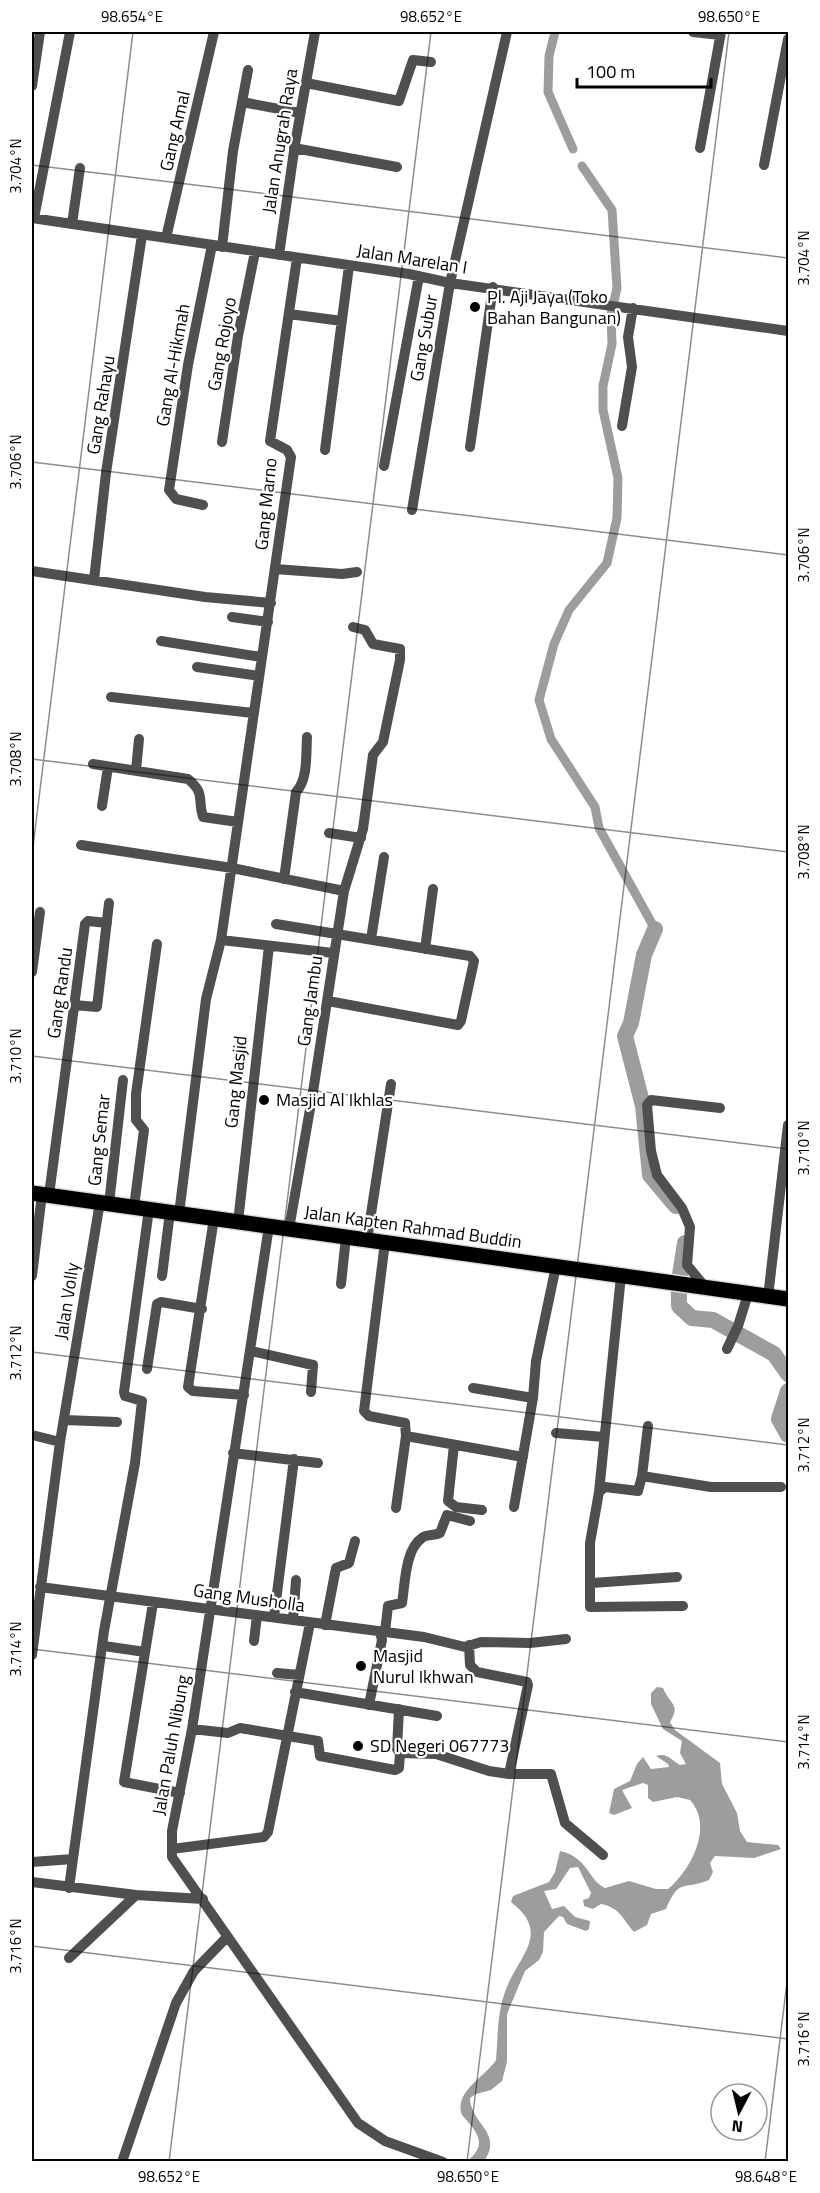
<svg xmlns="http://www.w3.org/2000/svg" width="820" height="2193" viewBox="0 0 820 2193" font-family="'Titillium Web',sans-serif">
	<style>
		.water { fill: #9d9d9d }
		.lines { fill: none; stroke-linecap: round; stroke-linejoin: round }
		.canal { stroke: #9d9d9d; stroke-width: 9 }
		.river { stroke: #9d9d9d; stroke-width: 16 }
		.primary-casing { stroke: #dbdbdb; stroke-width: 18 }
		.street { stroke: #4f4f4f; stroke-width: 10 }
		.primary { stroke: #000; stroke-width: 15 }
		.ticks { fill: none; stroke: #000; stroke-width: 1.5; stroke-opacity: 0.45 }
		.poi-dot { fill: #000; stroke: #fff; stroke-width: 2 }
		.labels { text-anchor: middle; stroke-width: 4.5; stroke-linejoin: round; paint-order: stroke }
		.street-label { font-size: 18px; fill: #000; stroke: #fff }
		.poi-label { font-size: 18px; fill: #000; stroke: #fff; text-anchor: start }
		.neatline { fill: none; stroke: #000; stroke-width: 2 }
		.ticks-label { font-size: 15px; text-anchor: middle; fill: #000 }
	</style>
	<rect width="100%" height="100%" fill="#fff"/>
	<path class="water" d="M657,1687L663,1688C670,1705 681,1704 670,1722L675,1730L720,1763L722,1784L737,1813L740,1831L747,1842L778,1845L781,1849L754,1858L715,1856L710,1863L713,1872L709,1880C682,1891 680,1877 666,1909L651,1914L647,1925L634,1932C623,1920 621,1908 601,1904L593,1909L584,1906L583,1900L589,1898L591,1893L578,1867L570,1868L556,1889L544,1891L552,1909L564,1906L575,1917L590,1921L589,1929L586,1931L567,1924L563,1917L559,1916L544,1932L543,1952L539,1960L525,1971L507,2014V2062L502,2081L491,2090L476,2094L470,2098C470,2123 504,2133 484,2161H467C490,2144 475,2130 462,2115C453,2092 486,2076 496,2060C498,2038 497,2016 504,1995C515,1958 554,1935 511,1902L513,1896L549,1882L555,1872L560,1851C588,1857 588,1880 605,1888L629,1881L656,1889H668C691,1870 714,1826 690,1800L677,1797L653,1802L648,1798V1785L643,1783L622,1790L632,1808L614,1815L609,1813L614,1789L630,1781L637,1764L643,1757L651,1769L669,1767L668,1764L656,1756C667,1752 671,1760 680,1765L686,1764L680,1753L682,1741L663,1729L651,1704V1693Z"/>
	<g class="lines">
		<path class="canal" d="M555,32L549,56L548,92L573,149
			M582,166L612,210L617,288L611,315L612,344L603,386V410L618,478L617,518L607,563L569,610L554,644L539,700L551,739L595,807L599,828L655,929"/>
		<path class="river" d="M655,929L644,955L631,1023L625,1036L643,1106L650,1175L676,1206
			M685,1243L679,1281V1306L692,1318L713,1320L774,1354L788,1374
			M788,1391L779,1419L788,1435"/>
		<g class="primary-casing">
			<path id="primary" d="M32,1193L788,1299"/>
		</g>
		<path class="street" d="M693,32L720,35
			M306,83L399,101L413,60L431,62
			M32,86L40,32
			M242,102L300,113
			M294,148L397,167
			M700,148L721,32
			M764,165L788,39
			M32,218L409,274L450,283L788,331
			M34,218L70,32
			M72,224L80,168
			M166,238L214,32
			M222,247L233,151L248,70
			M279,255L295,144L315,32
			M289,314L342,321
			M622,426L632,367L628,337L633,308
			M222,442L238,336L255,252
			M470,447L493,287
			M325,450L349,266
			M384,466L419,276
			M203,505L176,499L169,490L188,365L212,245
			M412,510L450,283L507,32
			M275,569L342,574L357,572
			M32,571L205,597L271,603
			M94,580L106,473L142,235
			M232,617L268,622
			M161,641L261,657
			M197,667L259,676
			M111,697L253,713
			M93,764L188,779C206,794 197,799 203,817L238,822
			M136,770L139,739
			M102,806L108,767
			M329,833L361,838
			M81,845L232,868L344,891
			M284,879L296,792C308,780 306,754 307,737
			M276,924L470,956L474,961L461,1021L458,1025L328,1001
			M371,939L384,857
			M221,940L333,953
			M425,949L433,889
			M32,972L40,912
			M74,1005L97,1007L109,903
			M49,1195L85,924L88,921L107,923
			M109,1204L123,1080
			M134,1207L144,1130L136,1120V1094L157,944
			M179,1214L206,999L221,940L291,457L287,450L270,441L297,258
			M214,1218L188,1387L193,1391L244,1395
			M238,1222L269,946
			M269,1226L192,1729L172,1831V1857L358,2123L385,2141L443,2162
			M289,1229L313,1092L344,891L363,829L373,755L383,742L400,660V649L373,644L365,630L353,627
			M367,1240L391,1084
			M385,1242L364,1411L369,1416L405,1423L406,1436
			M32,1276L42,1194
			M162,1276L170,1212
			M621,1276L599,1492L590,1543V1607L683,1606
			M341,1284L346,1237
			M705,1287L687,1265L690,1227L682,1208L657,1175L651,1151L647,1105L651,1100L720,1108
			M768,1297L788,1125
			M727,1349L738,1326L748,1294
			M251,1351L313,1365L311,1392
			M147,1369L157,1304L161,1302L202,1309
			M473,1388L533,1398
			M65,1420L117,1422
			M556,1433L604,1437
			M32,1435L60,1442
			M454,1445L448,1501L456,1507L482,1510
			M233,1453L318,1463
			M642,1476L648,1426
			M599,1492L605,1487L638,1491L642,1476L711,1487H781
			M514,1507L533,1398L536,1361L556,1266
			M396,1508L406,1436L523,1457
			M592,1583L677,1577
			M40,1587L424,1637L465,1647L481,1642L530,1643L566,1639
			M153,1603L124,1782L180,1793
			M274,1617L294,1459
			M293,1620L296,1580
			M325,1625L336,1568L349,1563L355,1541
			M385,1632L388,1606L402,1603C405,1585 405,1549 422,1538C426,1534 434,1536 440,1533L447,1515L470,1521
			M254,1641L257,1615
			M469,1645L470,1665L477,1672L527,1682L528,1685L509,1774
			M104,1646L145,1652
			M32,1655L60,1442L100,1202
			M277,1673L299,1675
			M295,1692L437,1716
			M369,1705L382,1640L380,1632
			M399,1709L397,1749L400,1753
			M192,1729L228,1733L240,1728L318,1741L320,1756L395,1770L399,1768L400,1753L436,1754L489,1771L509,1774H551L565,1823L603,1855
			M172,1849L264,1837L268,1832L310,1623
			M32,1862L73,1859
			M32,1882L136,1895L203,1899
			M69,1888L104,1631L135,1463L142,1401L125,1396L124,1392L149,1209
			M69,1958L136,1895
			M122,2162L176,2003L194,1971L227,1937"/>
		<use href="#primary" class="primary"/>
	</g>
	<path class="ticks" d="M32,165L788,258M32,462L788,555M32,759L788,852M32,855L133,32M32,1056L788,1149M32,1352L788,1445M32,1649L788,1742M32,1946L788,2039M169,2162L431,32M467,2162L729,32M765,2162L788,1974"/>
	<g class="poi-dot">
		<circle cx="475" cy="307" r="6"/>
		<circle cx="264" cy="1100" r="6"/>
		<circle cx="361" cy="1666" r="6"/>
		<circle cx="358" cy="1746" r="6"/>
	</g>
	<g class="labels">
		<g class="street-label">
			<text transform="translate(175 131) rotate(-77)" y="6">Gang Amal</text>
			<text transform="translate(280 141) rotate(-81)" y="6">Jalan Anugrah Raya</text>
			<text transform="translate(412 259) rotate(9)" y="6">Jalan Marelan I</text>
			<text transform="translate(424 338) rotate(-80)" y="6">Gang Subur</text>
			<text transform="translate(222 344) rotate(-80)" y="6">Gang Rojoyo</text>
			<text transform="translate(173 365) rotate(-80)" y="6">Gang Al-Hikmah</text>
			<text transform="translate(101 405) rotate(-81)" y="6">Gang Rahayu</text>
			<text transform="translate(266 504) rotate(-84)" y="6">Gang Marno</text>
			<text transform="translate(60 993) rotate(-82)" y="6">Gang Randu</text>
			<text transform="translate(310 1001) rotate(-82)" y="6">Gang Jambu</text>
			<text transform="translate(236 1082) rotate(-84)" y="6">Gang Masjid</text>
			<text transform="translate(99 1140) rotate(-84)" y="6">Gang Semar</text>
			<text transform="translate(413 1227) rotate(8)" y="6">Jalan Kapten Rahmad Buddin</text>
			<text transform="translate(67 1301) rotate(-81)" y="6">Jalan Volly</text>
			<text transform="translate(249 1598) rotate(8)" y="6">Gang Musholla</text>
			<text transform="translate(171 1745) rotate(-80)" y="6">Jalan Paluh Nibung</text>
		</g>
		<g class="poi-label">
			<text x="487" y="303">Pl. Aji Jaya (Toko<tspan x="487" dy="21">Bahan Bangunan)</tspan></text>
			<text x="276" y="1106">Masjid Al Ikhlas</text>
			<text x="373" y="1662">Masjid<tspan x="373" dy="21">Nurul Ikhwan</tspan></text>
			<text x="370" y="1752">SD Negeri 067773</text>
		</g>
	</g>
	<rect width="820" height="2193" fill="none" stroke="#ffffff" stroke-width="66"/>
	<g transform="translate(739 2112) rotate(187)"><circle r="28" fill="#ffffff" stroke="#999999" stroke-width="1.5"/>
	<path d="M0-4.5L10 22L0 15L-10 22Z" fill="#000000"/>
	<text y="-9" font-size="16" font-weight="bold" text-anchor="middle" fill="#000000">N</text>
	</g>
	<path d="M577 78v9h134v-9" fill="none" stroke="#000000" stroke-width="3"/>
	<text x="586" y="78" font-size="18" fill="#000000" stroke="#ffffff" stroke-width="4.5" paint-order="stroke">100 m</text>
	<rect x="33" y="33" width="754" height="2127" class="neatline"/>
	<g class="ticks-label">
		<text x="132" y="22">98.654°E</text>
		<text x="431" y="22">98.652°E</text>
		<text x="729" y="22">98.650°E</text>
		<text transform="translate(16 166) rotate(-90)" y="5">3.704°N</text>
		<text transform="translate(804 258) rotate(-90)" y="5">3.704°N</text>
		<text transform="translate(16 462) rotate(-90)" y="5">3.706°N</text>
		<text transform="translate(804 555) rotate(-90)" y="5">3.706°N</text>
		<text transform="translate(16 759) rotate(-90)" y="5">3.708°N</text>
		<text transform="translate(804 852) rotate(-90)" y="5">3.708°N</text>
		<text transform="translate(16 1056) rotate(-90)" y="5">3.710°N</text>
		<text transform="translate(804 1148) rotate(-90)" y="5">3.710°N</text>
		<text transform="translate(16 1353) rotate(-90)" y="5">3.712°N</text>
		<text transform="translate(804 1445) rotate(-90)" y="5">3.712°N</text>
		<text transform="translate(16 1649) rotate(-90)" y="5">3.714°N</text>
		<text transform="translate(804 1742) rotate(-90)" y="5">3.714°N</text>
		<text transform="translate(16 1946) rotate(-90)" y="5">3.716°N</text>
		<text transform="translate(804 2039) rotate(-90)" y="5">3.716°N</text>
		<text x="169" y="2182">98.652°E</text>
		<text x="468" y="2182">98.650°E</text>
		<text x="766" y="2182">98.648°E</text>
	</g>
</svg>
